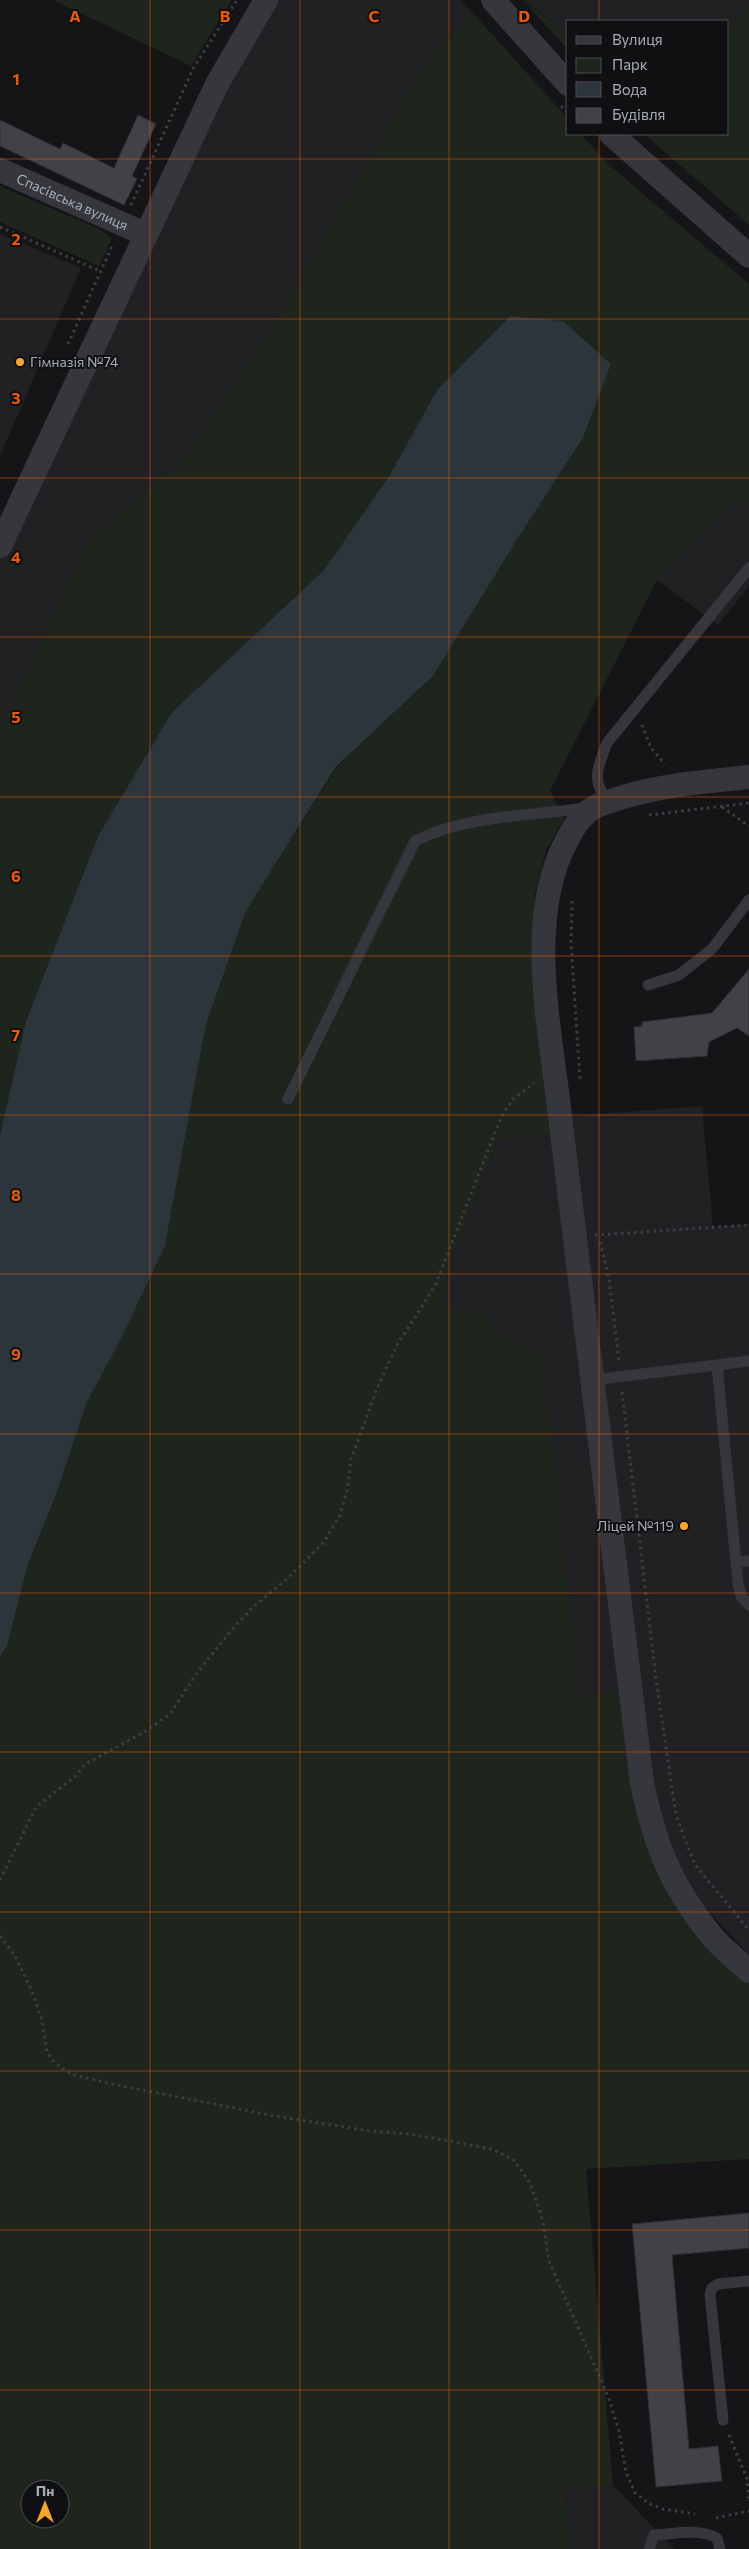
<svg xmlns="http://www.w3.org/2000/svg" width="749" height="2549" viewBox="0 0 749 2549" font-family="Commissioner,sans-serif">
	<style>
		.built { fill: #212124 }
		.green { fill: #1d251d; fill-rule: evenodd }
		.water { fill: #2b353b }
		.building { fill: #414247; stroke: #2f2f33 }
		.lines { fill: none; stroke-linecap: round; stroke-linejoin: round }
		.path { stroke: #3c3e43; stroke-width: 3; stroke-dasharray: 2.5 4; stroke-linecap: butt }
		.lane { stroke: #36373c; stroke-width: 11 }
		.street { stroke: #36373c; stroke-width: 24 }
		.grid { fill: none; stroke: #e8590c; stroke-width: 1; stroke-opacity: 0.55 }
		.poi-dot { fill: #f7a62d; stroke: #101012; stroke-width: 2 }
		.labels { text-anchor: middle; stroke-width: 4; stroke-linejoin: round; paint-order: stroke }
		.street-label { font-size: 14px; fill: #a6acb7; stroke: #101012 }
		.poi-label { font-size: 14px; fill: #a6acb7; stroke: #101012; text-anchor: start }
		.grid-label { font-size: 16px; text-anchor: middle; font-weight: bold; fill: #e8590c; stroke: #101012; stroke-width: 4; stroke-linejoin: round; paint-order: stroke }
	</style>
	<rect width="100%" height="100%" fill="#151517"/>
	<path class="built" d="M266,0H460L474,14L430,56L337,214L285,308L188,454L87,543L0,731V546Z
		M523,0H749V5L728,30V21H568V32Z
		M0,234L81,268L0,456Z
		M749,504V586L718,625L657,580L729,505Z
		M702,1106L713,1227L749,1224V1955L698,1900L678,1869L651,1783L571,1116Z
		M552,1135L620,1691L580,1695L543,1357L439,1308L451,1261L498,1139Z
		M613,2485L674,2549H571L565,2487Z"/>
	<path class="green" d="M53,0H232L191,66Z
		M526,3L568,32V50Z
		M749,5V225L644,134H728V30Z
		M474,14L568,119V134H581L607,163L749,284V504L729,505L657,580L550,791L564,819L546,850L535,895L533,938L552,1135L498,1139L451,1261L439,1308L490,1314L492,1332L543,1357L580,1695L620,1691L631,1784L745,1980L749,1983V2159L586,2169L613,2485L565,2488L571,2549H0V1657L7,1646L28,1564L56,1495L87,1402L122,1337L165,1246L206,1024L246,911L337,767L433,676L518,538L583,438L611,364L563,322L509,316L437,390L389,476L324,570L172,712L98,836L26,1021L0,1135V731L87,543L188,454L285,308L337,214L430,56ZM30,2489H60V2519H30Z
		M0,186L101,230L112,238L99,266L0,222Z"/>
	<path class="water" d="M510,316L563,321L611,364L583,438L518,538L433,676L336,767L246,911L206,1024L165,1246L122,1337L87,1402L56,1495L28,1564L7,1646L0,1657V1135L26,1021L98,836L172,712L324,570L389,476L437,390Z"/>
	<path class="building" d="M138,115L156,124L132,176L137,179L124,205L0,146V120L60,149L63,143L114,168Z
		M749,969V1036L737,1028L709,1042L707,1056L636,1061L634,1027L642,1026V1022L712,1013Z
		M749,2213V2248L672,2255L689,2449L718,2446L722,2481L656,2487L632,2224Z"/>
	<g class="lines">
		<path class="path" d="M561,106L568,113
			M131,205L194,67L237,0
			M0,227L100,271
			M68,344L113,244
			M642,725L651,748L665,764
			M722,807L749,826
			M649,815L749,803
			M572,901L571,943L580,1079
			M595,1235L749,1225
			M600,1242L609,1279L619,1361
			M622,1392L656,1679L676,1815L695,1865L749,1930
			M0,1880L36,1807L77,1775L84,1765L146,1731L170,1714L197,1673L229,1633L253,1607L288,1578L324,1542L340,1515L347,1491L351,1459L378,1386L397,1345L435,1286L501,1117L513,1099L534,1083
			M0,1936L15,1956L31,1989L42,2020L47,2052L54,2062L71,2074L112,2084L275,2116L370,2131L411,2134L492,2149L513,2159L530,2183L543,2221L549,2261L608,2396L619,2431L626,2472L635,2493L650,2504L663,2509L695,2514
			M729,2435L747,2479L749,2500
			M716,2518L749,2511"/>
		<path class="lane" d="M609,802C590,781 598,767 607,743L749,568
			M648,985L679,975L712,949L749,900
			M288,1099L415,841C466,815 530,816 586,808
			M717,1365L749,1361
			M592,1380L717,1365L738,1583L741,1596L749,1605
			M736,1562L749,1561
			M723,2420L710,2295L712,2288L718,2284L749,2281
			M649,2549L654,2535C675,2534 698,2528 717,2538L720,2549"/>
		<g class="street">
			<path d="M493,0L568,84"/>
			<path d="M611,134L749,256"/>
			<path id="s1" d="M0,170L145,234"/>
			<path d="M0,546L217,84L266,0"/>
			<path d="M749,777C704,782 657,785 614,800C608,802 599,804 593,808C581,815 573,828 567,840C524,919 551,1031 560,1117L642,1783C655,1845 670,1884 710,1934C721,1948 736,1959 749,1971"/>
		</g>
	</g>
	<path class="grid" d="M150,0V2549M300,0V2549M449,0V2549M599,0V21M599,134V2549M0,159H749M0,319H749M0,478H749M0,637H749M0,797H749M0,956H749M0,1115H749M0,1274H749M0,1434H749M0,1593H749M0,1752H749M0,1912H749M0,2071H749M0,2230H749M0,2390H749"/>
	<g class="poi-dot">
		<circle cx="20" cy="362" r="5"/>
		<circle cx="684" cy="1526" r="5"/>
	</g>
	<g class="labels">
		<g class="street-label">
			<text dy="5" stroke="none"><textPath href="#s1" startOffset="79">Спасівська вулиця</textPath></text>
		</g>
		<g class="poi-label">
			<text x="30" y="367">Гімназія №74</text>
			<text x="674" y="1531" text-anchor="end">Ліцей №119</text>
		</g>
	</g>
	<g class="grid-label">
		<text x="75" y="22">A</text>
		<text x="225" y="22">B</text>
		<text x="374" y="22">C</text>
		<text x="524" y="22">D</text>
		<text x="16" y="85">1</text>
		<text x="16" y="245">2</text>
		<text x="16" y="404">3</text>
		<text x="16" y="563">4</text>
		<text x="16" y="723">5</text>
		<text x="16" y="882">6</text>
		<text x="16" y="1041">7</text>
		<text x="16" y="1201">8</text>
		<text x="16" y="1360">9</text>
	</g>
	<rect x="566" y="20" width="162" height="115" fill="#101012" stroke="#4c4e54"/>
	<rect x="576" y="36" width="25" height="8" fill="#36373c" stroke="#4c4e54"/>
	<text x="612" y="45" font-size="15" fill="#a6acb7">Вулиця</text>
	<rect x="576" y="58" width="25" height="15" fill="#1d251d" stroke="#4c4e54"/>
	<text x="612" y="70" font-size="15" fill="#a6acb7">Парк</text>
	<rect x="576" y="82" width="25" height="15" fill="#2b353b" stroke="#4c4e54"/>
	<text x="612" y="95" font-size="15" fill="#a6acb7">Вода</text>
	<rect x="576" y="108" width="25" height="15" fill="#414247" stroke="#4c4e54"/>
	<text x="612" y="120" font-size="15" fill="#a6acb7">Будівля</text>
	<g transform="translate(45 2504)"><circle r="24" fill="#101012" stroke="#4c4e54"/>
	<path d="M0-4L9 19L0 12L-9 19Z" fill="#f7a62d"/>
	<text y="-8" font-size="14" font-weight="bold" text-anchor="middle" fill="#a6acb7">Пн</text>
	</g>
</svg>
